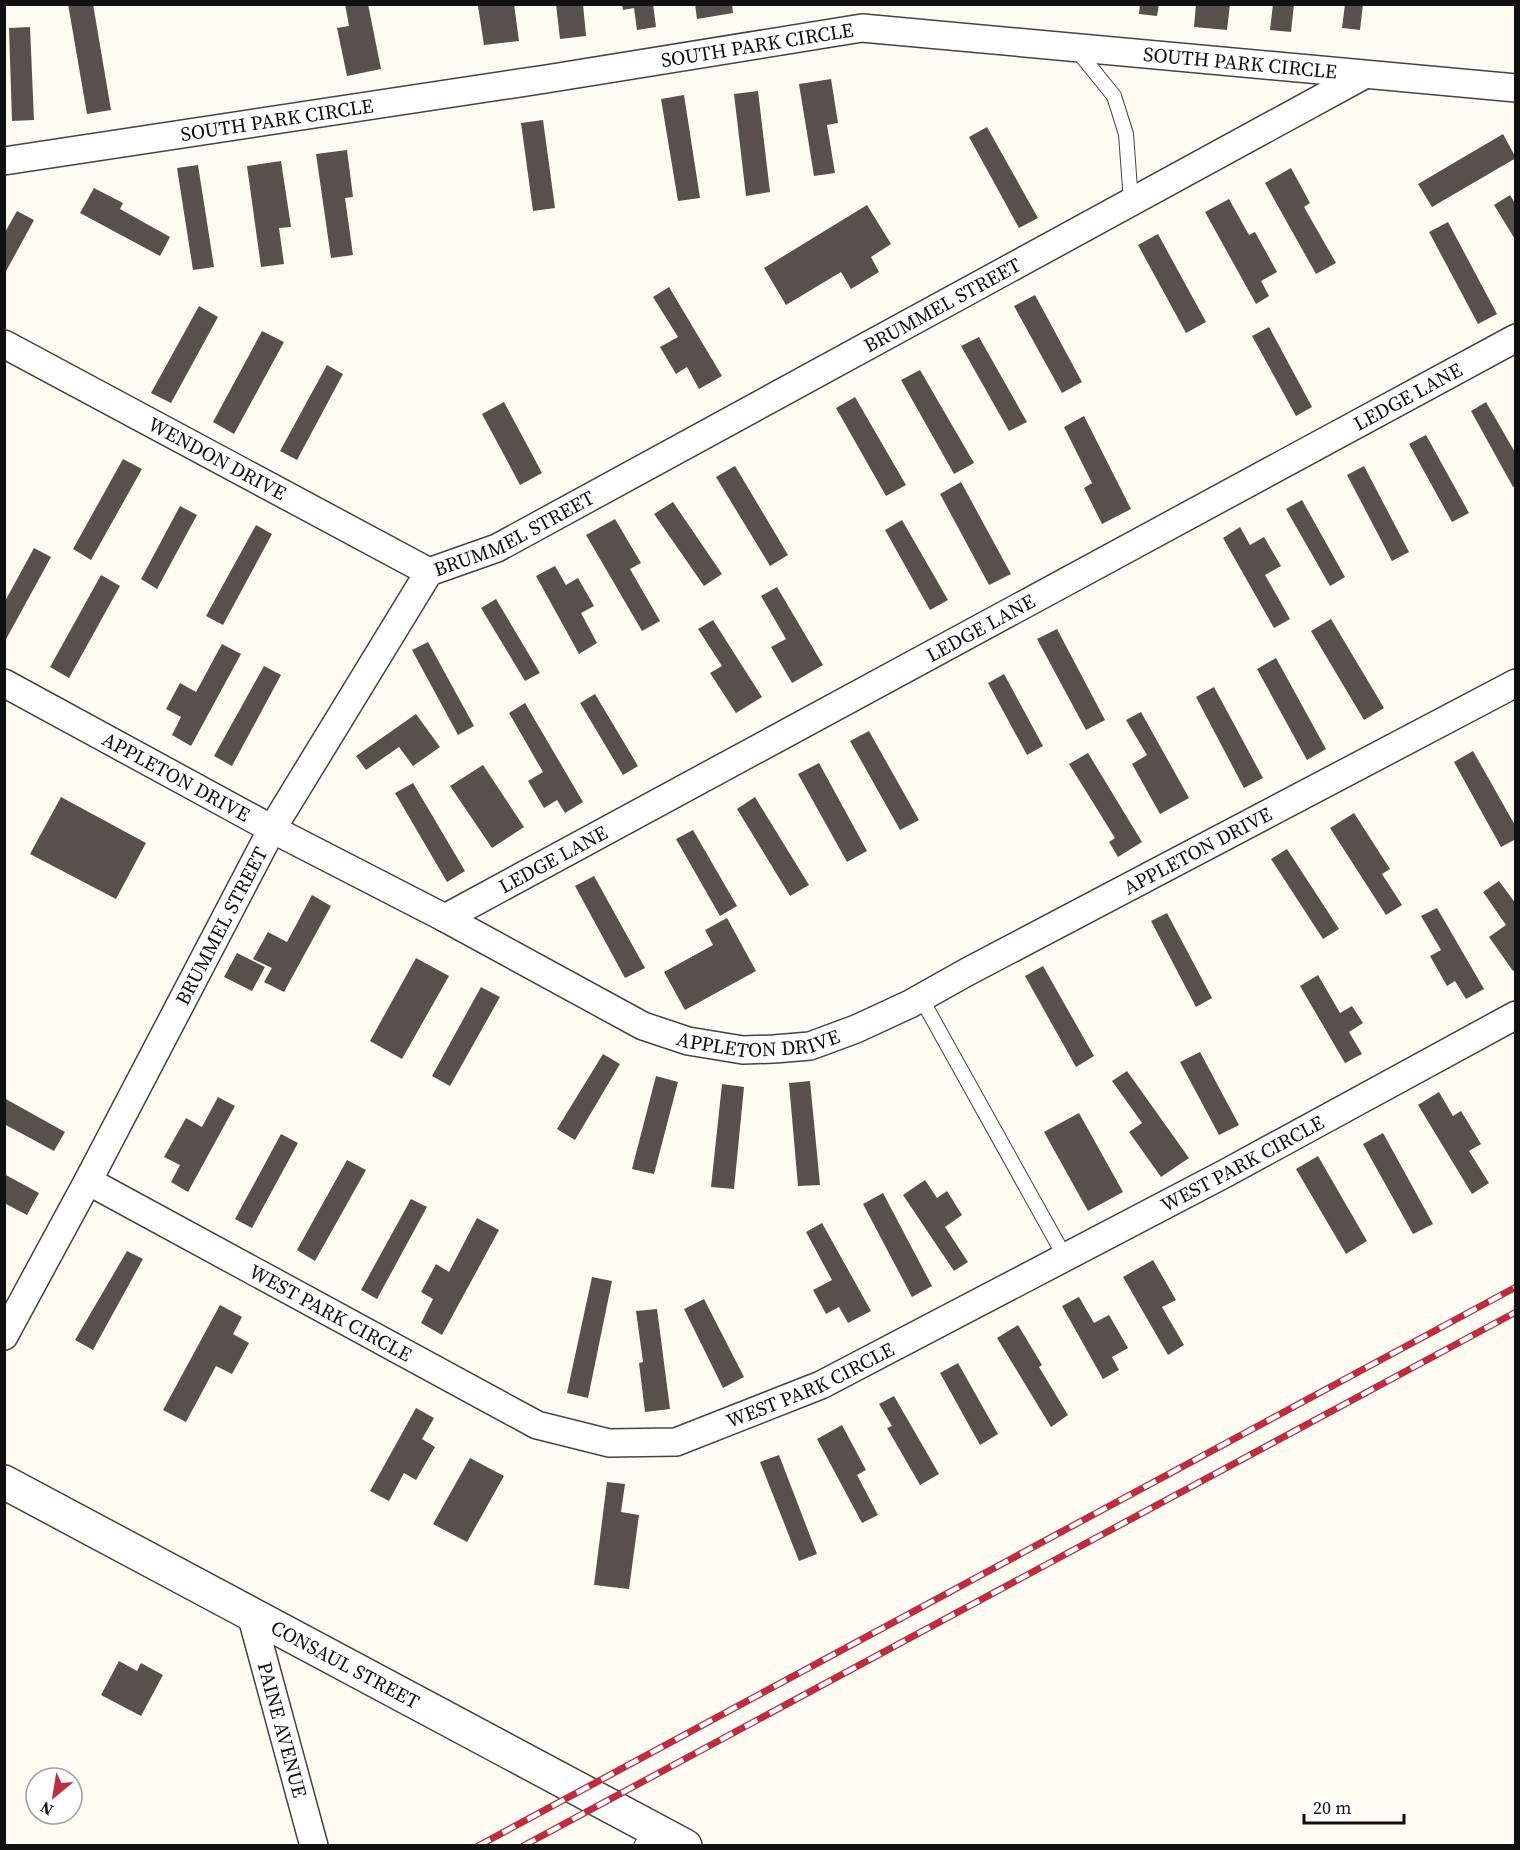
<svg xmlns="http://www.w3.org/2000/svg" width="1520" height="1850" viewBox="0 0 1520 1850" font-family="'Source Serif 4',serif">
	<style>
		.building { fill: #58504c }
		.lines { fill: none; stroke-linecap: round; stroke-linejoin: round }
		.service-casing { stroke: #434343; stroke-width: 16 }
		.minor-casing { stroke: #434343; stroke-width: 30 }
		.tertiary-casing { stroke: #434343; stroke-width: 36 }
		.service { stroke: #fff; stroke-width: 14 }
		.minor { stroke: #fff; stroke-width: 27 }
		.tertiary { stroke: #fff; stroke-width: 33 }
		.rail-casing { stroke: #bb2d41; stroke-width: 7 }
		.rail { stroke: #fff; stroke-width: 4.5; stroke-dasharray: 14; stroke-linecap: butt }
		.labels { text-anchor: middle; stroke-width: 6; stroke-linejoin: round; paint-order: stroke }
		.street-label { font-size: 20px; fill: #101010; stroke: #fff }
	</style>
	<rect width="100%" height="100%" fill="#fefbf3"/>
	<path class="building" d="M68,4H93L111,110L87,114Z
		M345,4H368L381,69L347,76L337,28L349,26Z
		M483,4H514L519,41L484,45L478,6Z
		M556,4H583L586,36L560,39Z
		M622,4H653L656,27L637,30L634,8L623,10Z
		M695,4H732L733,13L697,19Z
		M1140,4H1159L1157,16L1139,14Z
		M1196,4H1230L1227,30L1194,27Z
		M1273,4H1294L1291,32L1270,30Z
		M1345,4H1363L1360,30L1342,28Z
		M30,27L34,120L12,121L9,28Z
		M831,79L838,123L827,125L835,173L814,176L799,84Z
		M758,91L770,192L746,196L734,94Z
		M684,95L700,198L678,201L661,99Z
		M543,120L555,208L533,211L521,123Z
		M987,127L1038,218L1019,228L969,137Z
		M1503,134L1516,158L1432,207L1418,184Z
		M347,150L353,197L345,198L353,255L331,258L316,154Z
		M281,161L291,227L279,228L284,264L261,267L247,166Z
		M198,165L214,267L193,270L177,168Z
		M1291,168L1310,203L1304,207L1336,263L1316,274L1265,183Z
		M94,188L123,203L120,209L170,237L160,256L80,213Z
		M1510,195L1516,205V241L1494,205Z
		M1229,199L1249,235L1255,232L1277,272L1261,281L1269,296L1256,304L1205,212Z
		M867,205L891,244L871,257L879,272L851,289L841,272L786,305L764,268Z
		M17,211L34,220L4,275V234Z
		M1448,222L1497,314L1478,324L1429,232Z
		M1158,234L1206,322L1186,333L1138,245Z
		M669,287L722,376L699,389L687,367L676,374L660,347L678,337L653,297Z
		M1035,295L1082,382L1062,393L1014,306Z
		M199,306L218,317L171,403L151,393Z
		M1269,327L1312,407L1296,416L1252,336Z
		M262,331L284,342L234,434L213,422Z
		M979,337L1027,422L1009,431L961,346Z
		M327,365L343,374L297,460L280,451Z
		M920,370L974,463L954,474L901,380Z
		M855,397L906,485L886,496L836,408Z
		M504,402L542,473L520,485L482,414Z
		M1486,402L1516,454V486L1513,487L1471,411Z
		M1084,416L1131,509L1102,524L1084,488L1092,483L1064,427Z
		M1426,435L1469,513L1452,522L1409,444Z
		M123,459L142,469L91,560L73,549Z
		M735,466L788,555L770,566L716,477Z
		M1364,466L1409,552L1392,561L1347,475Z
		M961,482L1011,574L989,585L940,494Z
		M1302,500L1345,577L1330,586L1286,509Z
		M673,502L722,574L704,586L654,514Z
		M180,506L197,515L157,589L141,579Z
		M615,519L641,563L630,569L660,621L642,631L586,535Z
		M902,520L948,600L930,610L885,530Z
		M256,525L272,534L223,625L206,616Z
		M1240,527L1250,545L1264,537L1281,566L1265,575L1290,619L1274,628L1223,538Z
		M34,548L51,557L4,643V603Z
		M555,566L566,585L578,578L594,606L581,613L597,643L579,654L536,576Z
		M101,575L120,586L69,678L50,667Z
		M777,587L823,665L792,683L771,647L786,639L761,596Z
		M496,599L540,673L525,681L481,608Z
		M1331,619L1384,708L1364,720L1311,631Z
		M713,620L762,697L736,713L710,673L722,666L698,629Z
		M1057,629L1105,720L1086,730L1037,639Z
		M428,642L474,726L458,735L412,650Z
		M222,644L241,654L191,746L172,735L181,717L166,709L180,683L196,692Z
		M1276,658L1326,749L1307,760L1257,669Z
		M264,666L281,675L232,766L214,756Z
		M1004,674L1043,746L1027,755L988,683Z
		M1214,687L1263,778L1244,788L1196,697Z
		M595,694L638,766L623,775L580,703Z
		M525,703L583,802L565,813L557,800L544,808L528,781L543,772L509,713Z
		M1141,712L1189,798L1160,814L1132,764L1147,755L1126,720Z
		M416,714L440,747L413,766L399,747L366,770L356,756Z
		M869,731L919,820L900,830L850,741Z
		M1473,751L1516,827V839L1501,847L1454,762Z
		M1088,753L1142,842L1118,857L1109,842L1115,838L1069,764Z
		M819,763L867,851L847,862L798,774Z
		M483,765L524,827L492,848L450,786Z
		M413,783L465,871L447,882L395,793Z
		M61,797L146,843L116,899L30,854Z
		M755,797L809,885L790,896L737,809Z
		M1354,813L1390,869L1382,874L1402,905L1386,915L1330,828Z
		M693,830L737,906L720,916L676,839Z
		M1287,849L1339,929L1323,939L1271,859Z
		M594,876L645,968L625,978L575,886Z
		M1499,881L1516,904V969L1513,971L1489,937L1506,925L1483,892Z
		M312,895L331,906L284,992L264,982L272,968L253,959L268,932L287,942Z
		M1437,908L1484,989L1466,999L1455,981L1447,986L1430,956L1441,950L1421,916Z
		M1167,913L1212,998L1196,1007L1151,921Z
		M727,918L756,971L685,1010L664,972L713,945L705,930Z
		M237,953L265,967L252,991L224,977Z
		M416,958L449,976L402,1059L370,1041Z
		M1043,966L1094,1056L1076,1067L1025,976Z
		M1318,975L1340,1013L1352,1006L1363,1023L1349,1032L1362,1054L1345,1063L1300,986Z
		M481,987L500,997L450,1086L432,1076Z
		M1200,1052L1239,1125L1219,1135L1180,1062Z
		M603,1054L620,1064L575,1140L557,1129Z
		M1127,1071L1189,1158L1161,1177L1129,1132L1142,1123L1112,1081Z
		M656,1076L678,1082L654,1174L632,1169Z
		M810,1081L820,1185L798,1186L789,1083Z
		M722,1084L744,1087L734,1189L711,1187Z
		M1439,1092L1453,1116L1461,1111L1481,1144L1469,1151L1489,1183L1472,1194L1418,1105Z
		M218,1097L235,1106L188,1192L171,1182L180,1165L164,1157L186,1118L202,1127Z
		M4,1098L65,1132L54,1151L4,1124Z
		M1079,1113L1123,1192L1088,1211L1044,1132Z
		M1383,1133L1433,1224L1413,1234L1363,1144Z
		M281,1134L298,1143L252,1228L235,1219Z
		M1318,1156L1367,1241L1346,1254L1296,1169Z
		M347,1160L366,1170L315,1261L297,1250Z
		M4,1174L39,1193L27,1215L4,1203Z
		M925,1180L937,1198L947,1191L962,1215L945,1227L968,1262L954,1271L903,1195Z
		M883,1193L932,1286L912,1297L863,1204Z
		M411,1199L427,1207L377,1299L361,1290Z
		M477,1218L499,1230L442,1335L421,1323L433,1299L421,1292L436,1264L449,1272Z
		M822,1223L871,1311L848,1323L839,1307L826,1314L813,1290L832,1280L806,1232Z
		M127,1251L143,1259L93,1350L75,1340Z
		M1153,1260L1176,1300L1162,1307L1184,1345L1168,1355L1123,1277Z
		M592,1277L612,1281L588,1398L567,1393Z
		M1079,1297L1094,1323L1109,1315L1128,1348L1112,1357L1119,1370L1103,1379L1062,1306Z
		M704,1299L744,1377L723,1388L684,1309Z
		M220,1305L242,1317L233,1334L249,1343L232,1374L216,1366L186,1422L163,1410Z
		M657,1309L670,1409L645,1412L639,1363L643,1362L636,1311Z
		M1018,1325L1042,1365L1039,1367L1068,1415L1051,1427L997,1338Z
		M958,1363L998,1434L980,1445L940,1373Z
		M894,1396L939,1474L920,1485L887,1428L892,1426L879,1404Z
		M416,1408L434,1418L422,1439L435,1447L416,1480L404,1473L389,1501L370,1491Z
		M842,1425L866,1470L857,1475L878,1515L862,1523L817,1439Z
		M779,1455L817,1554L799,1561L760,1462Z
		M470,1458L504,1476L467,1542L433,1524Z
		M607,1482L625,1484L621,1512L639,1515L629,1589L594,1585Z
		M119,1661L137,1671L141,1663L163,1675L141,1716L101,1695Z"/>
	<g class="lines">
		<g class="service-casing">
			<path id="service" d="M1076,49L1114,96L1126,134L1131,202
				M921,998L1065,1257
				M641,1846L652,1828"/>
		</g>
		<g class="minor-casing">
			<g id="minor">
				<path id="s1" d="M4,161L546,79L862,28L1516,88"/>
				<path id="s2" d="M4,344L429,572"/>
				<path id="s3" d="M4,683L272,829L445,918L643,1026L688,1041L743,1050L774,1049L810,1046L856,1029L910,1004L967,972L1516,683"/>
				<path id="s4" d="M445,918L1516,338"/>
				<path id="s5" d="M88,1181L537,1425L609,1443L676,1442L821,1385L1226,1173L1516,1015"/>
				<path id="s6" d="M4,1336L88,1181L272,829L429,572L497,548L1364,75"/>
				<path id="s7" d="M251,1614L314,1846"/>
			</g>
		</g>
		<g class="tertiary-casing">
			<g id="tertiary">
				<path id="s8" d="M4,1482L685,1846"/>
			</g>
		</g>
		<use href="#service" class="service"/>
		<use href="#minor" class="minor"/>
		<use href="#tertiary" class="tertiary"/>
		<g class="rail-casing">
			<path id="rail" d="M478,1846L1516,1287
				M523,1846L1516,1312"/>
		</g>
		<use href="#rail" class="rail"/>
	</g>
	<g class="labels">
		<g class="street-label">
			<text dy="7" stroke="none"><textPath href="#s1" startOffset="762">SOUTH PARK CIRCLE</textPath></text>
			<text dy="7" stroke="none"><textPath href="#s1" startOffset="1248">SOUTH PARK CIRCLE</textPath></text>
			<text dy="7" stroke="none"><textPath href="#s1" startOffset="276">SOUTH PARK CIRCLE</textPath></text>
			<text dy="7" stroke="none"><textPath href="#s6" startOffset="1454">BRUMMEL STREET</textPath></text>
			<text dy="7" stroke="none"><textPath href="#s4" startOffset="1095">LEDGE LANE</textPath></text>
			<text dy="7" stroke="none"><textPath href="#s2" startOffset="242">WENDON DRIVE</textPath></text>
			<text dy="7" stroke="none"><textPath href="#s6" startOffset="968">BRUMMEL STREET</textPath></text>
			<text dy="7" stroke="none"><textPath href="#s4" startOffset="609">LEDGE LANE</textPath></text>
			<text dy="7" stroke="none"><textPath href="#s3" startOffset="196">APPLETON DRIVE</textPath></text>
			<text dy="7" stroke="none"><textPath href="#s3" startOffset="1330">APPLETON DRIVE</textPath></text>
			<text dy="7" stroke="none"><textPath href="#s4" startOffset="123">LEDGE LANE</textPath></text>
			<text dy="7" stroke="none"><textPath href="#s6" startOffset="464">BRUMMEL STREET</textPath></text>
			<text dy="7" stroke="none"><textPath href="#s3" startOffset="844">APPLETON DRIVE</textPath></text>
			<text dy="7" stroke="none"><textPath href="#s5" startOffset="1284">WEST PARK CIRCLE</textPath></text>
			<text dy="7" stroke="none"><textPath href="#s5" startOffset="276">WEST PARK CIRCLE</textPath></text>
			<text dy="7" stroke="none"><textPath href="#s5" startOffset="798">WEST PARK CIRCLE</textPath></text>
			<text dy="7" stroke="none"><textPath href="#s8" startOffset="387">CONSAUL STREET</textPath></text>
			<text dy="7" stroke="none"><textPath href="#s7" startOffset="120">PAINE AVENUE</textPath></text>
		</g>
	</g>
	<rect width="1520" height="1850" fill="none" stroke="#101010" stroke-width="12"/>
	<g transform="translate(54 1796) rotate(210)"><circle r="28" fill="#ffffff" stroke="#9f9f9f" stroke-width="1.5"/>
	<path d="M0-4.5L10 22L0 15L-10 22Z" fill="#bb2d41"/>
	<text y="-9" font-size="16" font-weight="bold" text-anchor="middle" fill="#101010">N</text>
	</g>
	<path d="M1304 1814v9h100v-9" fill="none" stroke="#101010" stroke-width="3"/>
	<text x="1313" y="1814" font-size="18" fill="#101010" stroke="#ffffff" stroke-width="4.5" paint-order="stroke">20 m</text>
</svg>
